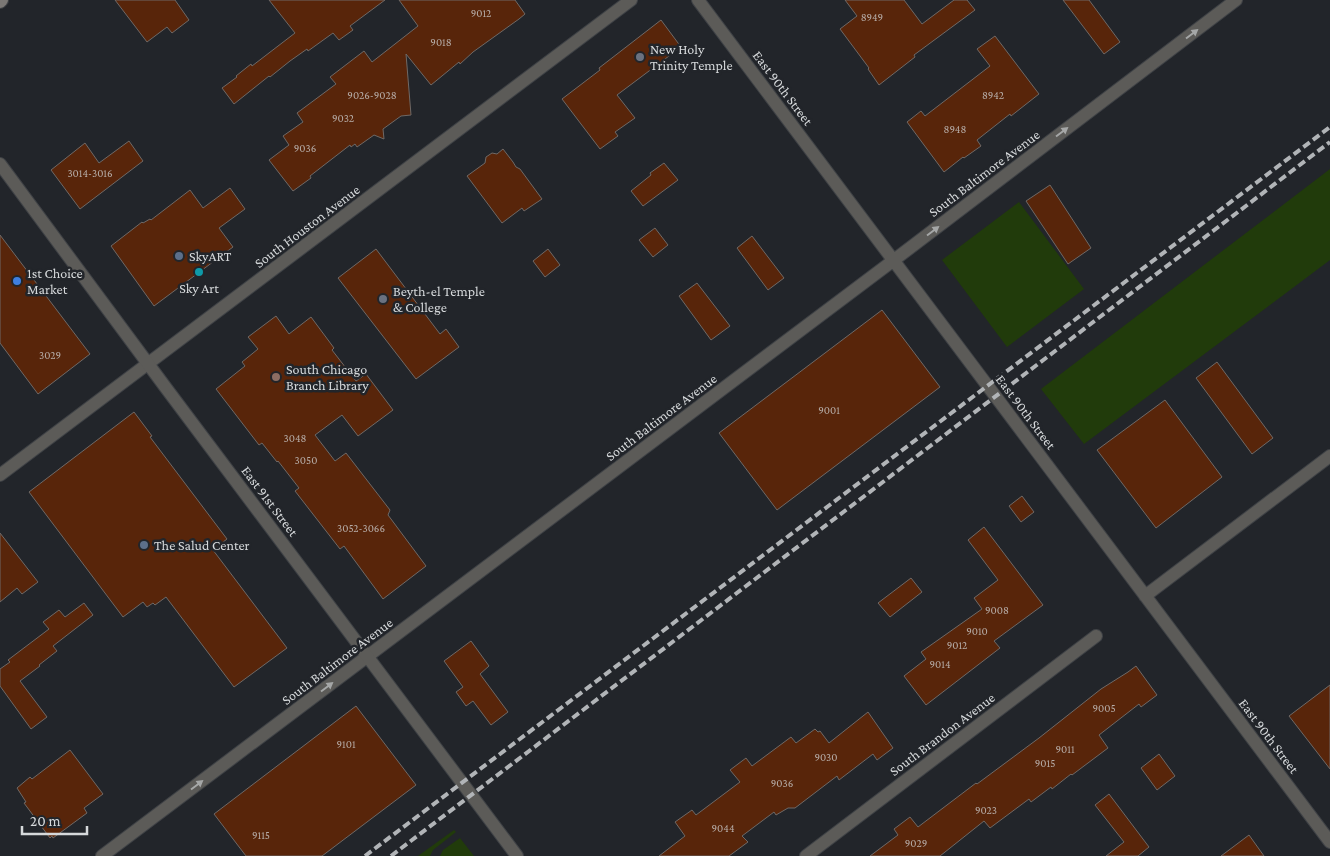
<svg xmlns="http://www.w3.org/2000/svg" width="1330" height="856" viewBox="0 0 1330 856" font-family="'Crimson Pro',serif">
	<style>
		.green { fill: #213b0b }
		.building { fill: #58250a; stroke: #6f6966 }
		.lines { fill: none; stroke-linecap: round; stroke-linejoin: round }
		.minor-casing { stroke: #3f4246; stroke-width: 14 }
		.tertiary-casing { stroke: #3f4246; stroke-width: 14 }
		.secondary-casing { stroke: #3f4246; stroke-width: 14 }
		.minor { stroke: #5c5b58; stroke-width: 12 }
		.tertiary { stroke: #5c5b58; stroke-width: 12 }
		.secondary { stroke: #7b7875; stroke-width: 12 }
		.rail { stroke: #b1b4b7; stroke-width: 4; stroke-dasharray: 8 4; stroke-linecap: butt }
		.oneway { fill: #a5a7a7 }
		.worship-dot { fill: #6b7280; stroke: #22252a; stroke-width: 2 }
		.service-dot { fill: #5c6f8a; stroke: #22252a; stroke-width: 2 }
		.culture-dot { fill: #0f9aa8; stroke: #22252a; stroke-width: 2 }
		.shop-dot { fill: #3f7fe0; stroke: #22252a; stroke-width: 2 }
		.education-dot { fill: #8d6e63; stroke: #22252a; stroke-width: 2 }
		.labels { text-anchor: middle; stroke-width: 5; stroke-linejoin: round; paint-order: stroke }
		.number-label { font-size: 11px; fill: #b6aca7 }
		.poi-label { font-size: 14px; fill: #d6d9db; stroke: #22252a; text-anchor: start }
		.street-label { font-size: 14px; fill: #d6d9db; stroke: #22252a }
	</style>
	<rect width="100%" height="100%" fill="#22252a"/>
	<path class="green" d="M1330,169V260L1084,444L1041,389Z
		M1019,202L1084,289L1007,347L942,260Z
		M454,830L456,832L433,850L430,856H418Z
		M460,838L474,856H440L443,850Z"/>
	<path class="building" d="M115,0H175L189,20L172,33L167,27L147,42Z
		M269,0H385L350,26L353,30L339,40L333,33L308,51L307,49L290,61L270,77L269,76L234,104L222,88L237,77L236,76L251,64L252,66L295,33Z
		M399,0H515L525,14L519,19L473,52L460,64L459,62L431,85L406,54L411,115L401,116L383,129L384,139L374,135L357,147L355,144L351,147L350,145L310,176L311,178L293,191L269,160L289,145L283,136L303,122L297,113L336,84L330,77L364,51L372,62L418,26Z
		M845,0H904L922,24L954,0H967L975,10L914,55L915,57L879,85L868,69L869,68L840,29L857,16Z
		M1063,0H1089L1120,42L1104,54Z
		M661,20L681,47L617,95L635,118L615,132L618,136L600,149L562,99L600,70L599,68Z
		M995,36L1039,94L1011,116L1010,114L977,140L981,146L964,158L963,157L944,172L907,122L921,111L925,116L990,66L977,49Z
		M129,141L143,161L80,209L51,170L85,143L99,163Z
		M503,149L513,162L516,167L520,169L542,199L524,211L522,208L502,223L467,176L485,163L486,157L492,153L497,154Z
		M664,163L678,180L643,206L631,191L651,175L650,173Z
		M1050,185L1091,248L1068,264L1026,201Z
		M230,188L245,209L219,228L233,247L154,306L111,246L142,222L143,223L150,219L151,220L190,190L203,208Z
		M655,228L668,245L653,257L639,240Z
		M0,235L90,354L38,394L0,343Z
		M752,236L784,278L768,290L737,248Z
		M376,249L440,334L446,329L459,347L416,379L338,278Z
		M548,249L560,265L545,277L533,261Z
		M697,283L730,326L711,340L679,296Z
		M882,310L940,387L777,510L719,433Z
		M276,316L289,334L311,317L334,348L332,350L356,381L366,374L393,410L358,436L342,415L315,435L335,461L346,453L390,510L388,515L426,566L383,599L344,546L340,549L295,491L299,488L278,461L277,462L262,443L259,445L216,389L245,366L242,362L258,349L248,337Z
		M1217,362L1273,438L1252,454L1196,378Z
		M1165,400L1222,477L1156,528L1097,450Z
		M134,412L152,436L150,437L227,539L213,550L287,648L234,687L166,597L155,605L153,603L147,607L143,602L123,617L29,492Z
		M1022,496L1034,512L1021,522L1009,506Z
		M984,527L1043,605L994,641L1000,648L926,705L904,676L926,659L921,652L982,609L974,598L998,580L968,540Z
		M0,533L38,582L22,594L17,588L0,602Z
		M911,578L922,592L890,617L878,603Z
		M84,603L93,615L53,646L57,651L39,665L40,666L20,681L47,717L31,729L0,686V669L10,662L8,660L49,629L43,622L59,610L65,617Z
		M471,641L489,666L480,674L508,712L491,725L473,701L466,706L456,692L463,687L444,661Z
		M1136,666L1157,695L1141,707L1139,704L1099,735L1108,748L1072,775L1071,774L1052,789L1051,787L1031,802L1029,799L990,828L984,821L940,856H870L898,835L894,829L910,817L918,827L976,783L977,784L1039,738L1101,689L1128,672Z
		M1330,685V769L1289,716Z
		M356,706L416,785L322,856H246L214,814Z
		M868,712L893,748L877,760L873,754L839,780L837,776L795,808H788L776,815L774,812L742,836L748,842L729,856H659L685,836L675,822L692,810L696,815L740,782L730,770L746,758L752,766L791,737L796,743L815,729L818,732L820,731L829,743Z
		M70,750L103,794L84,808L87,813L53,838L52,836L50,838L24,803L26,802L17,788L30,777L32,779Z
		M1159,754L1175,776L1157,790L1141,768Z
		M1109,794L1149,847L1138,856H1106L1124,842L1095,805Z
		M1249,835L1264,856H1221Z"/>
	<g class="lines">
		<g class="minor-casing">
			<path id="minor" d="M698,0L1330,842
				M0,475L631,0
				M1145,596L1330,456
				M102,856L894,260L1236,0
				M806,856L1096,636"/>
		</g>
		<g class="tertiary-casing">
			<path id="tertiary" d="M0,164L166,388L517,856"/>
		</g>
		<g class="secondary-casing">
			<path id="secondary" d="M0,2L2,0"/>
		</g>
		<use href="#minor" class="minor"/>
		<use href="#tertiary" class="tertiary"/>
		<use href="#secondary" class="secondary"/>
		<path class="rail" d="M365,856L1330,127
			M391,856L1330,142"/>
	</g>
	<defs><path id="oneway-solid" d="M-6-.8H1V-3.2L6.5 0L1 3.2V.8H-6Z" transform="scale(1.25)"/></defs>
	<g class="oneway">
		<use href="#oneway-solid" transform="translate(1192 34) rotate(-37)"/>
		<use href="#oneway-solid" transform="translate(1062 132) rotate(-37)"/>
		<use href="#oneway-solid" transform="translate(933 231) rotate(-37)"/>
		<use href="#oneway-solid" transform="translate(327 687) rotate(-37)"/>
		<use href="#oneway-solid" transform="translate(197 785) rotate(-37)"/>
	</g>
	<g class="worship-dot">
		<circle cx="640" cy="57" r="5"/>
		<circle cx="383" cy="299" r="5"/>
	</g>
	<g class="service-dot">
		<circle cx="179" cy="256" r="5"/>
		<circle cx="144" cy="545" r="5"/>
	</g>
	<circle class="culture-dot" cx="199" cy="272" r="5"/>
	<circle class="shop-dot" cx="17" cy="281" r="5"/>
	<circle class="education-dot" cx="276" cy="377" r="5"/>
	<g class="labels">
		<g class="number-label">
			<text x="481" y="17">9012</text>
			<text x="872" y="21">8949</text>
			<text x="441" y="46">9018</text>
			<text x="372" y="99">9026-9028</text>
			<text x="993" y="99">8942</text>
			<text x="343" y="122">9032</text>
			<text x="955" y="133">8948</text>
			<text x="305" y="152">9036</text>
			<text x="90" y="177">3014-3016</text>
			<text x="50" y="359">3029</text>
			<text x="829" y="414">9001</text>
			<text x="295" y="442">3048</text>
			<text x="306" y="464">3050</text>
			<text x="361" y="532">3052-3066</text>
			<text x="997" y="614">9008</text>
			<text x="977" y="635">9010</text>
			<text x="957" y="649">9012</text>
			<text x="940" y="668">9014</text>
			<text x="1104" y="712">9005</text>
			<text x="346" y="748">9101</text>
			<text x="1065" y="753">9011</text>
			<text x="826" y="761">9030</text>
			<text x="1045" y="767">9015</text>
			<text x="782" y="787">9036</text>
			<text x="986" y="814">9023</text>
			<text x="723" y="832">9044</text>
			<text x="261" y="839">9115</text>
			<text x="916" y="847">9029</text>
		</g>
		<g class="poi-label">
			<text x="650" y="54">New Holy<tspan x="650" dy="16">Trinity Temple</tspan></text>
			<text x="189" y="261">SkyART</text>
			<text x="27" y="278">1st Choice<tspan x="27" dy="16">Market</tspan></text>
			<text x="199" y="293" text-anchor="middle">Sky Art</text>
			<text x="393" y="296">Beyth-el Temple<tspan x="393" dy="16">&amp; College</tspan></text>
			<text x="286" y="374">South Chicago<tspan x="286" dy="16">Branch Library</tspan></text>
			<text x="154" y="550">The Salud Center</text>
		</g>
		<g class="street-label">
			<text transform="translate(783 88) rotate(53)" y="5">East 90th Street</text>
			<text transform="translate(984 173) rotate(-37)" y="5">South Baltimore Avenue</text>
			<text transform="translate(307 226) rotate(-37)" y="5">South Houston Avenue</text>
			<text transform="translate(1026 412) rotate(53)" y="5">East 90th Street</text>
			<text transform="translate(661 417) rotate(-37)" y="5">South Baltimore Avenue</text>
			<text transform="translate(270 501) rotate(53)" y="5">East 91st Street</text>
			<text transform="translate(337 661) rotate(-37)" y="5">South Baltimore Avenue</text>
			<text transform="translate(942 734) rotate(-37)" y="5">South Brandon Avenue</text>
			<text transform="translate(1269 736) rotate(53)" y="5">East 90th Street</text>
		</g>
	</g>
	<path d="M22 826v8h65v-8" fill="none" stroke="#d6d9db" stroke-width="2.5"/>
	<text x="30" y="826" font-size="15" fill="#d6d9db" stroke="#22252a" stroke-width="4" paint-order="stroke">20 m</text>
</svg>
